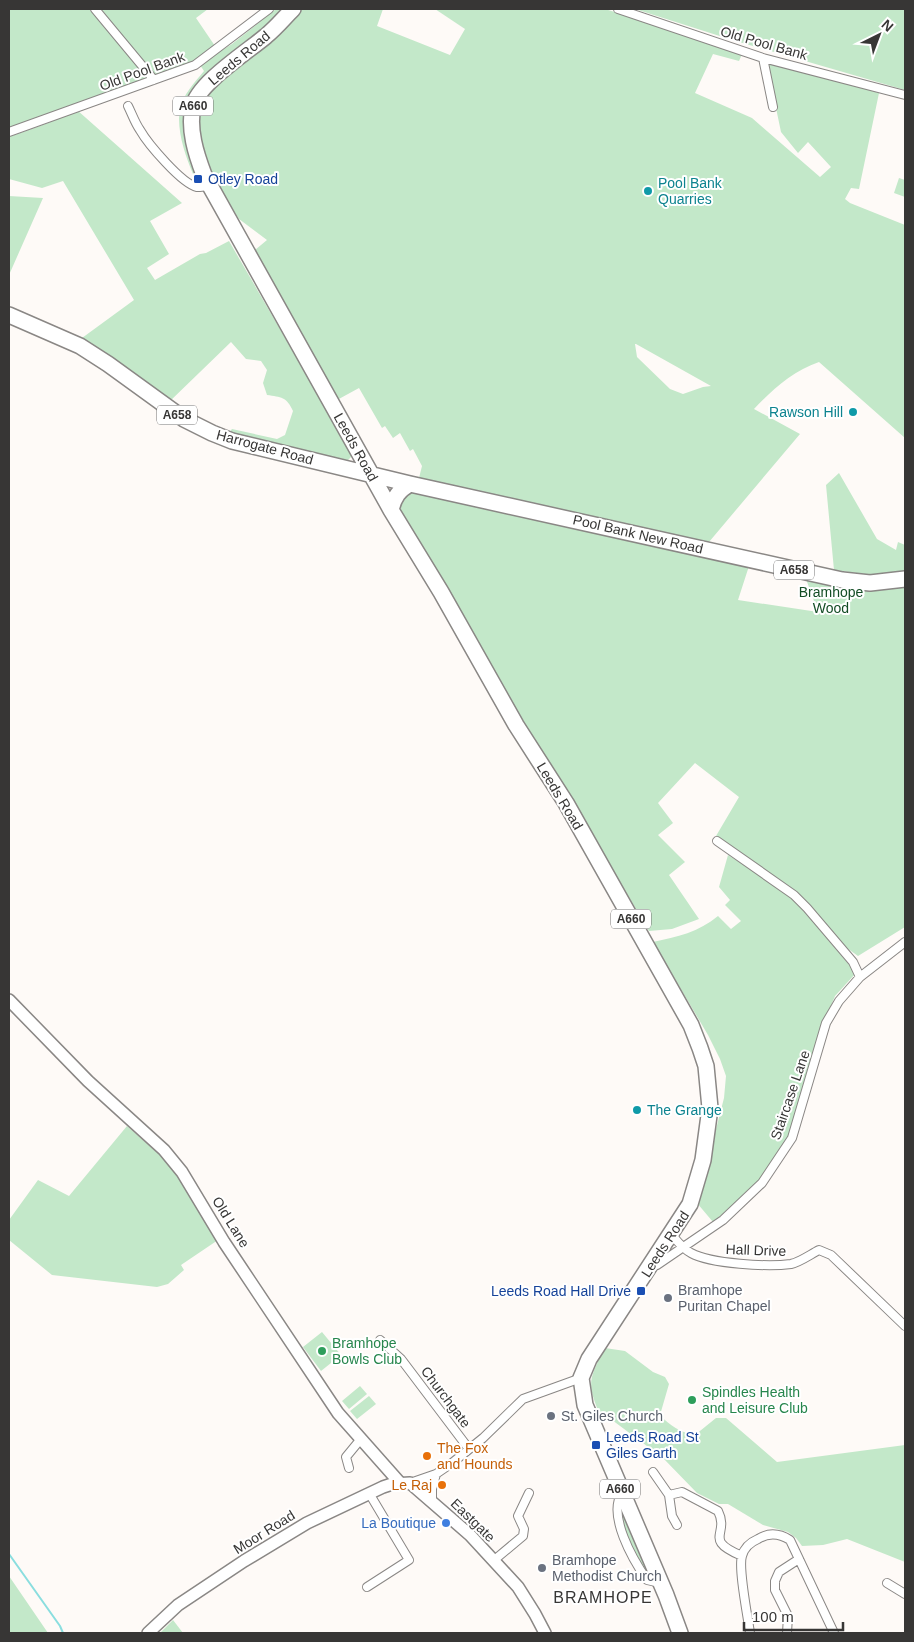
<svg xmlns="http://www.w3.org/2000/svg" width="914" height="1642" viewBox="0 0 914 1642" font-family="Arial,sans-serif">
	<style>
		.green { fill: #c3e8c9; fill-rule: evenodd }
		.lines { fill: none; stroke-linecap: round; stroke-linejoin: round }
		.stream { stroke: #8adedf; stroke-width: 2 }
		.street-casing { stroke: #8a8785; stroke-width: 10 }
		.secondary-casing { stroke: #8a8785; stroke-width: 14 }
		.highway-casing { stroke: #8a8785; stroke-width: 18 }
		.street { stroke: #fff; stroke-width: 8 }
		.secondary { stroke: #fff; stroke-width: 11 }
		.highway { stroke: #fff; stroke-width: 15 }
		.transit-dot { fill: #1a4fb4; stroke: #fff; stroke-width: 2 }
		.culture-dot { fill: #0f9aa8; stroke: #fff; stroke-width: 2 }
		.worship-dot { fill: #6b7280; stroke: #fff; stroke-width: 2 }
		.leisure-dot { fill: #2e9e5b; stroke: #fff; stroke-width: 2 }
		.food-dot { fill: #e8710a; stroke: #fff; stroke-width: 2 }
		.shop-dot { fill: #3f7fe0; stroke: #fff; stroke-width: 2 }
		.labels { text-anchor: middle; stroke-width: 4; stroke-linejoin: round; paint-order: stroke }
		.shield { fill: #fff; stroke: #737272; stroke-width: 1 }
		.shield-label { font-size: 12px; font-weight: bold; fill: #373635 }
		.street-label { font-size: 14px; fill: #373635; stroke: #fff }
		.transit-label { font-size: 14px; fill: #164399; stroke: #fff; text-anchor: start }
		.culture-label { font-size: 14px; fill: #0d838f; stroke: #fff; text-anchor: start }
		.park-label { font-size: 14px; fill: #134d25; stroke: #fff }
		.worship-label { font-size: 14px; fill: #5b616d; stroke: #fff; text-anchor: start }
		.leisure-label { font-size: 14px; fill: #27864d; stroke: #fff; text-anchor: start }
		.food-label { font-size: 14px; fill: #c56008; stroke: #fff; text-anchor: start }
		.shop-label { font-size: 14px; fill: #366cbe; stroke: #fff; text-anchor: end }
		.quarter-label { font-size: 16px; letter-spacing: 1px; fill: #373635; stroke: #fff }
	</style>
	<rect width="100%" height="100%" fill="#fefaf7"/>
	<path class="green" d="M9,9H89L148,78L9,129Z
		M104,9H208L196,18L215,46L187,66L153,76L102,10Z
		M276,9H288L196,92L199,171L193,174C185,155 176,129 180,108C183,95 195,82 204,71L200,65L206,60L232,44Z
		M301,9H383L377,26L450,55L465,29L435,9H605L743,52L739,61L713,54L695,93L752,118L820,177L831,167L808,142L798,153L781,132L767,65L769,61L879,93L859,189L851,188L845,199L850,203L905,225V438L819,362C793,371 773,389 754,409L800,434L709,542L599,520L419,478L422,466L413,449L410,451L400,433L393,438L385,426L382,428L359,388L337,400L255,250L267,240L239,219L211,177L199,134V117L209,91ZM635,344H636L711,386L703,387L683,394L670,389L637,357Z
		M635,9H905V90L729,39Z
		M77,110L182,203L150,221L169,254L147,268L155,280L200,254L206,253L229,241L353,455L348,460L228,434L232,429L277,439L285,435L293,411C287,397 281,397 267,395L263,383L267,370L261,361L246,359L231,342L168,403L82,338L134,300L63,181L42,188L9,179V137L48,123Z
		M899,178L905,180V197L894,193Z
		M9,196L43,198L9,275Z
		M839,473L877,539L896,550L898,542L905,545V576L894,578L834,570L826,485Z
		M411,492L749,566L738,600L818,612L806,579C841,585 870,593 905,587V927L858,956L837,941L776,879L716,836L739,797L695,763L658,803L673,823L658,835L685,862L669,875L699,919L672,929L649,931L576,808L525,730L401,512C400,501 401,497 411,492Z
		M728,855L773,883L796,901L856,973L835,996L826,1018L805,1080L793,1132L759,1185L713,1222L697,1203L724,1098L726,1076L720,1059L708,1035L653,942C677,937 699,932 718,916L731,929L741,921L725,905L730,900L719,887Z
		M127,1126L162,1157L179,1178L218,1240L181,1265L184,1270L168,1284L157,1287L52,1275L9,1240V1220L38,1180L69,1196Z
		M322,1332L341,1355L321,1371L303,1347Z
		M605,1348L625,1351L653,1372L665,1377L669,1384L660,1415C670,1426 680,1432 695,1435L716,1418H726L777,1462L905,1445V1562L847,1539L823,1545L802,1546L796,1538L788,1532L763,1525L728,1504H719L697,1493L663,1458L608,1417L602,1420C587,1384 587,1382 605,1348Z
		M360,1386L367,1394L349,1409L342,1401Z
		M369,1396L376,1404L357,1419L350,1411Z
		M621,1507L649,1577C636,1565 621,1525 621,1507Z
		M9,1576L48,1633H9Z
		M173,1620L183,1633H160Z"/>
	<g class="lines">
		<path class="stream" d="M9,1554L60,1626L63,1633"/>
		<g class="street-casing">
			<path id="street" d="M95,9L154,80
				M618,9L763,58L905,95
				M763,58L773,107
				M128,106C132,114 135,123 140,130C148,144 182,184 197,187C201,187 206,186 209,186
				M9,132L195,65L269,9
				M717,841L794,895L807,908L853,962L860,977
				M671,1234C677,1241 683,1249 691,1253C711,1264 768,1267 791,1264C800,1262 811,1254 819,1250L831,1255L905,1326
				M653,1265H657L723,1220L762,1183L792,1138L826,1023L839,1001L860,977L905,942
				M380,1340L401,1359L469,1449
				M349,1468L346,1457L360,1440
				M653,1472L669,1495L672,1516L677,1525
				M410,1483L436,1474L452,1463L483,1438L523,1399L581,1378
				M622,1493C607,1515 633,1560 647,1580L660,1583
				M669,1495L682,1492L718,1511C730,1535 702,1539 742,1556
				M432,1501V1489L436,1474
				M493,1561L523,1536L524,1529L518,1516L529,1493
				M887,1583L905,1594
				M367,1587L409,1560L369,1493
				M750,1633C748,1618 738,1568 742,1556C744,1548 751,1542 758,1539C769,1532 779,1533 790,1540L834,1633
				M787,1633L788,1616L775,1590V1581L779,1572L799,1559"/>
		</g>
		<g class="secondary-casing">
			<path id="secondary" d="M9,1000L88,1081L164,1150L182,1172L224,1242L338,1413L400,1483
				M148,1633L178,1605L244,1561L307,1523L383,1487L392,1484L410,1483L470,1535L518,1587L535,1614L545,1633"/>
		</g>
		<g class="highway-casing">
			<path id="highway" d="M293,9C284,18 276,28 266,36C247,52 197,84 193,107C188,129 196,154 204,175L391,510L441,592L516,725L566,803L691,1025L700,1048L706,1066L710,1108L703,1160L690,1204L589,1359L581,1378L585,1405L666,1595L680,1633
				M9,315L80,346L108,364L184,419L212,433L232,441L410,484L842,580L870,583L905,579
				M391,510C394,497 399,490 410,484"/>
		</g>
		<use href="#street" class="street"/>
		<use href="#secondary" class="secondary"/>
		<use href="#highway" class="highway"/>
	</g>
	<g class="transit-dot">
		<rect x="193" y="174" width="10" height="10" rx="2.5"/>
		<rect x="636" y="1286" width="10" height="10" rx="2.5"/>
		<rect x="591" y="1440" width="10" height="10" rx="2.5"/>
	</g>
	<g class="culture-dot">
		<circle cx="648" cy="191" r="5"/>
		<circle cx="853" cy="412" r="5"/>
		<circle cx="637" cy="1110" r="5"/>
	</g>
	<g class="worship-dot">
		<circle cx="668" cy="1298" r="5"/>
		<circle cx="551" cy="1416" r="5"/>
		<circle cx="542" cy="1568" r="5"/>
	</g>
	<g class="leisure-dot">
		<circle cx="322" cy="1351" r="5"/>
		<circle cx="692" cy="1400" r="5"/>
	</g>
	<g class="food-dot">
		<circle cx="427" cy="1456" r="5"/>
		<circle cx="442" cy="1485" r="5"/>
	</g>
	<circle class="shop-dot" cx="446" cy="1523" r="5"/>
	<g class="labels">
		<g class="shield">
			<rect x="173" y="96.5" width="40" height="19" rx="4"/>
			<rect x="157" y="405.5" width="40" height="19" rx="4"/>
			<rect x="774" y="560.5" width="40" height="19" rx="4"/>
			<rect x="611" y="909.5" width="40" height="19" rx="4"/>
			<rect x="600" y="1479.5" width="40" height="19" rx="4"/>
		</g>
		<g class="shield-label">
			<text x="193" y="110">A660</text>
			<text x="177" y="419">A658</text>
			<text x="794" y="574">A658</text>
			<text x="631" y="923">A660</text>
			<text x="620" y="1493">A660</text>
		</g>
		<g class="street-label">
			<text transform="translate(764 43) rotate(16)" y="5">Old Pool Bank</text>
			<text transform="translate(239 58) rotate(-40)" y="5">Leeds Road</text>
			<text transform="translate(142 71) rotate(-20)" y="5">Old Pool Bank</text>
			<text transform="translate(265 447) rotate(15)" y="5">Harrogate Road</text>
			<text transform="translate(356 447) rotate(61)" y="5">Leeds Road</text>
			<text transform="translate(638 534) rotate(13)" y="5">Pool Bank New Road</text>
			<text transform="translate(560 796) rotate(59)" y="5">Leeds Road</text>
			<text transform="translate(790 1095) rotate(-71)" y="5">Staircase Lane</text>
			<text transform="translate(231 1222) rotate(58)" y="5">Old Lane</text>
			<text transform="translate(665 1244) rotate(-57)" y="5">Leeds Road</text>
			<text transform="translate(756 1250) rotate(2)" y="5">Hall Drive</text>
			<text transform="translate(446 1397) rotate(53)" y="5">Churchgate</text>
			<text transform="translate(473 1520) rotate(44)" y="5">Eastgate</text>
			<text transform="translate(264 1532) rotate(-32)" y="5">Moor Road</text>
		</g>
		<g class="transit-label">
			<text x="208" y="184">Otley Road</text>
			<text x="631" y="1296" text-anchor="end">Leeds Road Hall Drive</text>
			<text x="606" y="1442">Leeds Road St<tspan x="606" dy="16">Giles Garth</tspan></text>
		</g>
		<g class="culture-label">
			<text x="658" y="188">Pool Bank<tspan x="658" dy="16">Quarries</tspan></text>
			<text x="843" y="417" text-anchor="end">Rawson Hill</text>
			<text x="647" y="1115">The Grange</text>
		</g>
		<g class="park-label">
			<text x="831" y="597">Bramhope<tspan x="831" dy="16">Wood</tspan></text>
		</g>
		<g class="worship-label">
			<text x="678" y="1295">Bramhope<tspan x="678" dy="16">Puritan Chapel</tspan></text>
			<text x="561" y="1421">St. Giles Church</text>
			<text x="552" y="1565">Bramhope<tspan x="552" dy="16">Methodist Church</tspan></text>
		</g>
		<g class="leisure-label">
			<text x="332" y="1348">Bramhope<tspan x="332" dy="16">Bowls Club</tspan></text>
			<text x="702" y="1397">Spindles Health<tspan x="702" dy="16">and Leisure Club</tspan></text>
		</g>
		<g class="food-label">
			<text x="437" y="1453">The Fox<tspan x="437" dy="16">and Hounds</tspan></text>
			<text x="432" y="1490" text-anchor="end">Le Raj</text>
		</g>
		<g class="shop-label">
			<text x="436" y="1528">La Boutique</text>
		</g>
		<g class="quarter-label">
			<text x="603" y="1603">BRAMHOPE</text>
		</g>
	</g>
	<rect width="914" height="1642" fill="none" stroke="#373635" stroke-width="20"/>
	<g transform="translate(879 35) rotate(42)" stroke="#ffffff" stroke-width="4" paint-order="stroke">
	<path d="M0-4L9 19L0 12L-9 19Z" fill="#373635"/>
	<text y="-8" font-size="14" font-weight="bold" text-anchor="middle" fill="#373635">N</text>
	</g>
	<path d="M744 1622v8h99v-8" fill="none" stroke="#373635" stroke-width="2.5"/>
	<text x="752" y="1622" font-size="15" fill="#373635" stroke="#ffffff" stroke-width="4" paint-order="stroke">100 m</text>
</svg>
